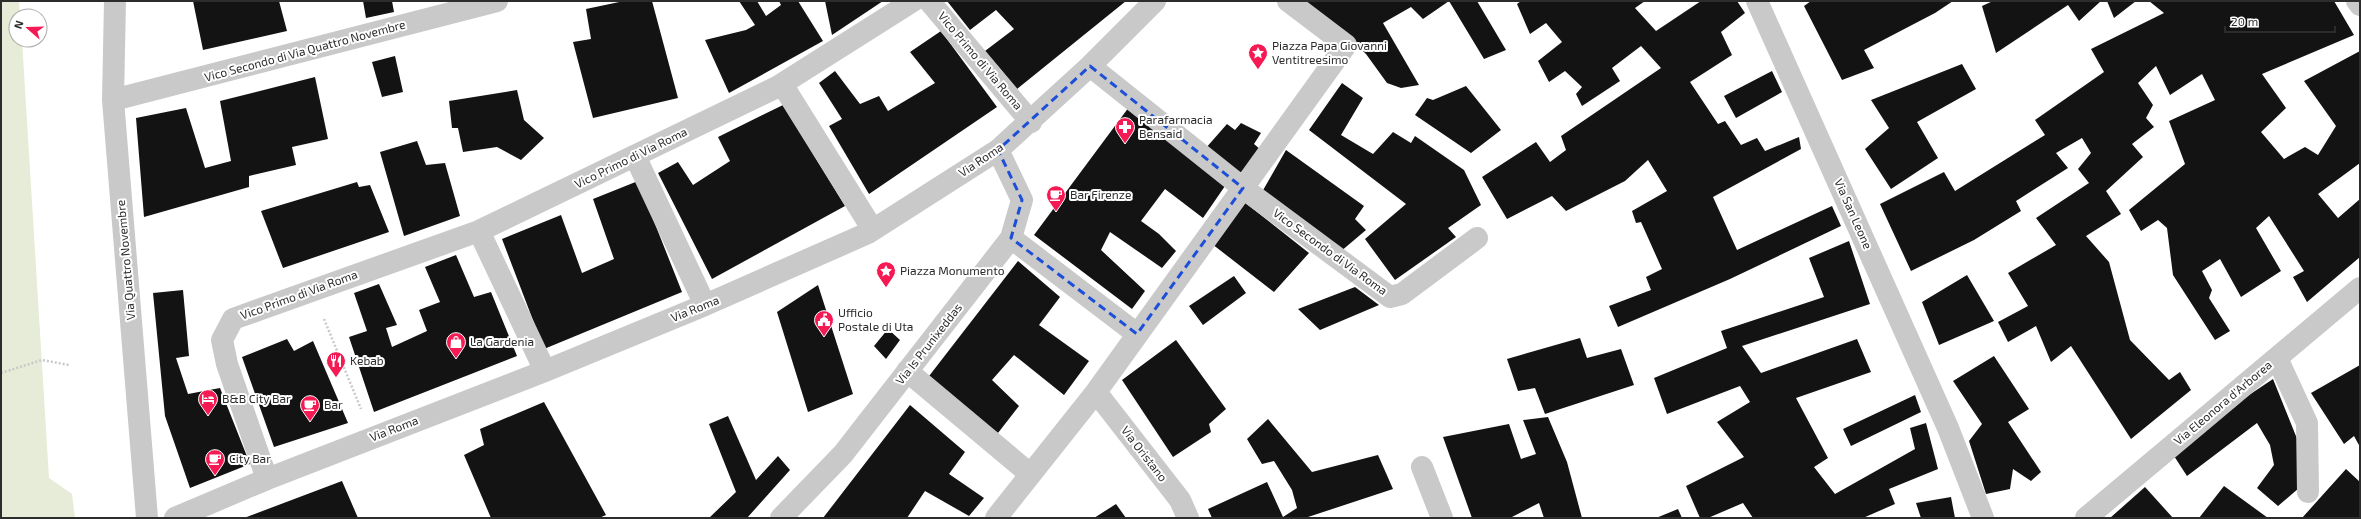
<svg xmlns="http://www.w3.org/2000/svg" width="2361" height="519" viewBox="0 0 2361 519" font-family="'Exo 2',sans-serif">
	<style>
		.green { fill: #e6ecd7 }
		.building { fill: #131313 }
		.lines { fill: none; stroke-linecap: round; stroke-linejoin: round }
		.path { stroke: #c9c9c9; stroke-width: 2.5; stroke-dasharray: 2 2; stroke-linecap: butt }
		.minor { stroke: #c9c9c9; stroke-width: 22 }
		.marked { fill: none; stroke: #1d4ed8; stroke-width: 3; stroke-dasharray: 8 5; stroke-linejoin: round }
		.labels { text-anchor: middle; stroke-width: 4; stroke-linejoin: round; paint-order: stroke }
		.poi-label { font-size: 12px; fill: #2c2c2c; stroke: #fff; text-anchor: start }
		.street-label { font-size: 12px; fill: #2c2c2c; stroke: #fff }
	</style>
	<rect width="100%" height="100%" fill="#fff"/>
	<path class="green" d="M1,1H19L20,16H16V40H22L49,478L72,494L75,518H1Z"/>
	<path class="building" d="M193,1H279L287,31L203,50Z
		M363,1H392L394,12L366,18Z
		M624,1H652L678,98L593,118L573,42L591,39L586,9Z
		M739,1H757L766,16L781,5L779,1H798L823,41L729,93L705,40L746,30L755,25Z
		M825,1H883L832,35Z
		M947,1H1126L1017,89L985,51L1014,29L996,10L970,30Z
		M1302,1H1449L1423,19L1411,7L1383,23L1419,85L1401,88L1387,83L1366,54L1347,36Z
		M1449,1H1477L1506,50L1484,59Z
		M1521,1H1645L1635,8L1656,31L1701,1H1737L1745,13L1721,32L1732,55L1690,82L1718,124L1725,121L1741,145L1757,138L1765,151L1799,137L1801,149L1713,197L1737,250L1832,206L1841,226L1730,279L1618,327L1609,306L1651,290L1646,277L1662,269L1641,222L1636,223L1632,211L1667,191L1648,160L1625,181L1566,211L1552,196L1507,219L1482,177L1536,142L1550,162L1566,150L1561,136L1661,68L1641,46L1612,68L1620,81L1582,106L1576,94L1582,87L1565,71L1549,82L1538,61L1562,42L1546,23L1530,34L1517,4Z
		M1811,1H1953L1935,13L1864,50L1874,68L1842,80L1804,6Z
		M1993,1H2101L2079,21L2068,5L1996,53L1982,6Z
		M2107,1H2136L2114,18Z
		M2149,1H2334L2354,35L2262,74L2286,108L2261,132L2284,159L2305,147L2318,155L2336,126L2304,81L2360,51V163L2318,194L2338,218L2360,199V257L2307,302L2293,277L2304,271L2269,216L2256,228L2281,271L2241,297L2220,259L2202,271L2212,290L2209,298L2230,331L2215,340L2173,275L2167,228L2158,220L2141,231L2129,210L2185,164L2169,121L2215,100L2202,74L2170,95L2156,66L2138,83L2153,105L2146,118L2154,127L2132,144L2143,157L2106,191L2121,214L2086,236L2109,262L2130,340L2169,380L2180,372L2191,390L2131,439L2071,346L2051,362L2036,326L2008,342L1998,322L2028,306L2008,273L2056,245L2036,218L2089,183L2078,169L2091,153L2082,138L2056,153L2068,168L2016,201L2021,211L1974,240L1911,271L1880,204L1944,172L1955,191L2045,135L2035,120L2104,72L2091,49L2164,13Z
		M941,31L997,107L869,194L829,126L842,119L819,83L835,71L860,104L879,96L888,111L935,83L910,52Z
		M395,56L403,92L382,97L372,62Z
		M1962,64L1976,89L1917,122L1938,158L1891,189L1865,149L1889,128L1871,100Z
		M1772,71L1782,92L1736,118L1724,96Z
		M315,77L328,139L292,147L296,165L249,176V187L144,217L136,118L186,108L205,168L231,161L220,101Z
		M1342,83L1363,98L1341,135L1373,154L1393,132L1411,143L1415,136L1464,170L1481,205L1448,228L1456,237L1395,280L1365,239L1406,204L1309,130Z
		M1466,86L1501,130L1471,153L1415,115L1427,98L1433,100Z
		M517,90L524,120L544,138L521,160L497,147L463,152L458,128H452L449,101Z
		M783,105L845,206L712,279L658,173L678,162L693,185L730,161L718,137Z
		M1129,107L1225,186L1203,218L1165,189L1141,221L1159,234L1176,251L1162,268L1110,232L1101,250L1145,291L1132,309L1034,235Z
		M1241,123L1261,133L1254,144L1261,150L1240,175L1205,149L1227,124L1235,130Z
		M417,141L426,165L445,163L460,216L404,236L380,152Z
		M1286,150L1364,206L1355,219L1366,230L1340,252L1262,192Z
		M638,181L682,292L544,349L502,239L561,215L582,273L614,259L593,199Z
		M357,182L359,187L370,185L389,232L283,268L261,211Z
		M1243,201L1309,253L1274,292L1212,244Z
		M1849,241L1870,304L1742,346L1761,373L1857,339L1871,372L1796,398L1828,458L1814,467L1835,494L1915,449L1910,428L1926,423L1938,469L1889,489L1895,504L1863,518H1753L1743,503L1708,518H1700L1686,486L1744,457L1717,422L1750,402L1740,386L1667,414L1654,378L1727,348L1721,331L1824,297L1809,258Z
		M456,255L474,297L491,292L517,356L374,412L349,337L367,331L354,293L379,284L397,325L386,328L392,347L427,331L419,310L440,302L425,267Z
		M1018,261L1060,297L1039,325L1089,361L1064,395L1014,355L992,380L1019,406L998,433L926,380Z
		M1967,275L1994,321L1939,345L1922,302Z
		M1234,276L1246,293L1203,325L1189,306Z
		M818,285L853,394L808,412L777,312Z
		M1355,287L1379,305L1320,330L1298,309Z
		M183,290L189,356L176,358L188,394L220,388L250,464L190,488L165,416L153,293Z
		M888,329L900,340L886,359L874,346Z
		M1580,338L1587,358L1621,349L1634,385L1545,414L1535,388L1518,391L1507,359Z
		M287,339L294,351L313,341L348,423L274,447L242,357Z
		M1176,340L1226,409L1209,424L1211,432L1173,457L1122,380Z
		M1994,356L2029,409L2008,422L2041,472L2031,481L2013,469L2010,489L1986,494L1969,441L1982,424L1953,381Z
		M2360,365V447L2354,436L2344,444L2311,393Z
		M2273,379L2306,461L2299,488L2278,506L2257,488L2274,465L2270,445L2257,423L2187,476L2174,456L2222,413Z
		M1915,395L1921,412L1851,446L1843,429Z
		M544,402L606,515L599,518H491L464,455L484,445L480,429Z
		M910,405L965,452L949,474L984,498L969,516L925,491L907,518H823Z
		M728,416L756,480L778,456L790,470L747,518H709L736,492L709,424Z
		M1548,417L1567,462L1582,518H1544L1539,503L1510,518H1472L1443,437L1509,424L1521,459L1536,454L1523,420Z
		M1268,419L1312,472L1378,455L1393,489L1305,518H1212L1208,509L1267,482L1283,517L1297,508L1292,490L1274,461L1262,464L1247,439Z
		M2346,469L2360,482V518H2302Z
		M342,481L358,518H244Z
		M2224,486L2268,518H2199Z
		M2145,487L2173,518H2110Z
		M1951,497L1955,518H1921L1916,503Z
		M1116,504L1126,518H1094Z
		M1678,509L1682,518H1656Z"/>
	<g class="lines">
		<path class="path" d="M324,319L361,409
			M1,373L42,360L69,365"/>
		<path class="minor" d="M115,1L113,100L147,518
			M929,1L1031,122
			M1757,1L1948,428L1983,518
			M2357,1L2360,5
			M1090,66L1243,188L1390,297L1402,294L1477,238
			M782,84L873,230
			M113,100L497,1
			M635,156L705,305
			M479,231L545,371
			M1011,238L1137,334
			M2277,358L2307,423L2308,492
			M907,371L1030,474
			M1096,392L1180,500L1188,518
			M1422,467L1442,518
			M267,479L227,364L222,340L233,319L479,231L777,87L913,1
			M175,518L267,479L545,371L705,305L868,233L998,150L1090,66L1155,1
			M781,518L843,454L1011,238L1022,200L998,150
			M996,518L1096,392L1346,45L1288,1
			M2086,518L2360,288"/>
	</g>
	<path class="marked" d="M1090,66L1243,188L1137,334L1011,238L1022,200L998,150Z"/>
	<defs>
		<g id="sight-pin" transform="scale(1)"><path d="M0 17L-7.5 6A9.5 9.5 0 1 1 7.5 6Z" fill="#f61a54" stroke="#fff"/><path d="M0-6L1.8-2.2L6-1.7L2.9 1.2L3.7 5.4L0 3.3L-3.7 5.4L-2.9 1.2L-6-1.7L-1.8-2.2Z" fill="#fff"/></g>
		<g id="pharmacy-pin" transform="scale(1)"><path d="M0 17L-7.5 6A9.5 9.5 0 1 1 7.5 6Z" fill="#f61a54" stroke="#fff"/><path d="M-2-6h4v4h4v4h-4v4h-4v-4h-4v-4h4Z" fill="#fff"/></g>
		<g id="cafe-pin" transform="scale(1)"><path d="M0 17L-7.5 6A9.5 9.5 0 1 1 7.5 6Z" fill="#f61a54" stroke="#fff"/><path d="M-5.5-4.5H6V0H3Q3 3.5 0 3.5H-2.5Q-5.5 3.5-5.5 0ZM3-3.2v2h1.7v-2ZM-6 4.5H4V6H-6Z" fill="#fff"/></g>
		<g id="civic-pin" transform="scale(1)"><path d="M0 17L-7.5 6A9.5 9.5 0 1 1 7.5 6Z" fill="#f61a54" stroke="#fff"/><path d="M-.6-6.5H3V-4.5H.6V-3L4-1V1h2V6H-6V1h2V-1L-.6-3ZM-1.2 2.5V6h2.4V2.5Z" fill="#fff"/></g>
		<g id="shop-pin" transform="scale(1)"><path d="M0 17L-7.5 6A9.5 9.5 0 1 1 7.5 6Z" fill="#f61a54" stroke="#fff"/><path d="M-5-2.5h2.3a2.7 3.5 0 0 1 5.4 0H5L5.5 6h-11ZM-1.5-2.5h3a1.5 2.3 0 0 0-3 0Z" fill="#fff"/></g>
		<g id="restaurant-pin" transform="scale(1)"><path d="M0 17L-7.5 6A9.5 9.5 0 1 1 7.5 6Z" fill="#f61a54" stroke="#fff"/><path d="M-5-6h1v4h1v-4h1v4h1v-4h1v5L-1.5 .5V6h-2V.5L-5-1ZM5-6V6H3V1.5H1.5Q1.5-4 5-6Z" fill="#fff"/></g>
		<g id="hotel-pin" transform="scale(1)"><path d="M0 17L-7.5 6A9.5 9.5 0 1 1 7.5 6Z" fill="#f61a54" stroke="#fff"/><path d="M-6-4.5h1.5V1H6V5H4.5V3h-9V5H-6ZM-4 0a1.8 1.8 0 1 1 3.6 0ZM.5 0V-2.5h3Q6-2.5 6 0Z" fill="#fff"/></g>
	</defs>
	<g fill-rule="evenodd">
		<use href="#sight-pin" x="1258" y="53"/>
		<use href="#pharmacy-pin" x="1125" y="127"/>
		<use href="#cafe-pin" x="1056" y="195"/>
		<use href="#sight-pin" x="886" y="271"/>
		<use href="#civic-pin" x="824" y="320"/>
		<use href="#shop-pin" x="456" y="342"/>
		<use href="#restaurant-pin" x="336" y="361"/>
		<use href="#hotel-pin" x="208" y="399"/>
		<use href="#cafe-pin" x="310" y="405"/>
		<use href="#cafe-pin" x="215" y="459"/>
	</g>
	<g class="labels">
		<g class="poi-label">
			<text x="1272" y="50">Piazza Papa Giovanni<tspan x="1272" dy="14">Ventitreesimo</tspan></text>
			<text x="1139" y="124">Parafarmacia<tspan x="1139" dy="14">Bensaid</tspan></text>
			<text x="1070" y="199">Bar Firenze</text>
			<text x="900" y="275">Piazza Monumento</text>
			<text x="838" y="317">Ufficio<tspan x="838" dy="14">Postale di Uta</tspan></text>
			<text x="470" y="346">La Gardenia</text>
			<text x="350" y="365">Kebab</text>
			<text x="222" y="403">B&amp;B City Bar</text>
			<text x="324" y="409">Bar</text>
			<text x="229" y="463">City Bar</text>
		</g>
		<g class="street-label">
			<text transform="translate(305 51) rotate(-15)" y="4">Vico Secondo di Via Quattro Novembre</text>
			<text transform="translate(980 61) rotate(50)" y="4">Vico Primo di Via Roma</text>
			<text transform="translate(631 158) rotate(-26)" y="4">Vico Primo di Via Roma</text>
			<text transform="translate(981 160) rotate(-34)" y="4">Via Roma</text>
			<text transform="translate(1853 214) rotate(66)" y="4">Via San Leone</text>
			<text transform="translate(1330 252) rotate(36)" y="4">Vico Secondo di Via Roma</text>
			<text transform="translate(126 260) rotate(-95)" y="4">Via Quattro Novembre</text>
			<text transform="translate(299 295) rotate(-20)" y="4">Vico Primo di Via Roma</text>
			<text transform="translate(695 309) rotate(-22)" y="4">Via Roma</text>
			<text transform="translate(929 344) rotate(-52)" y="4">Via Is Prunixeddas</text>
			<text transform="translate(2223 403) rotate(-40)" y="4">Via Eleonora d'Arborea</text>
			<text transform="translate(394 429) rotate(-21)" y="4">Via Roma</text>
			<text transform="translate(1144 454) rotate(52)" y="4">Via Oristano</text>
		</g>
	</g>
	<rect width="2361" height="519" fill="none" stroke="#2c2c2c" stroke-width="4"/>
	<g transform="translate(28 28) rotate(290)"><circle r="19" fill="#ffffff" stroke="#ababab"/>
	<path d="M0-3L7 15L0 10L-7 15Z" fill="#f61a54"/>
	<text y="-6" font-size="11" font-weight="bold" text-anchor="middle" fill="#2c2c2c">N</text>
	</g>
	<path d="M2225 26v6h110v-6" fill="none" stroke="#2c2c2c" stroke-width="2"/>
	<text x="2231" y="26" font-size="12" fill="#2c2c2c" stroke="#ffffff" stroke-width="3" paint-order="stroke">20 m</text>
</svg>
